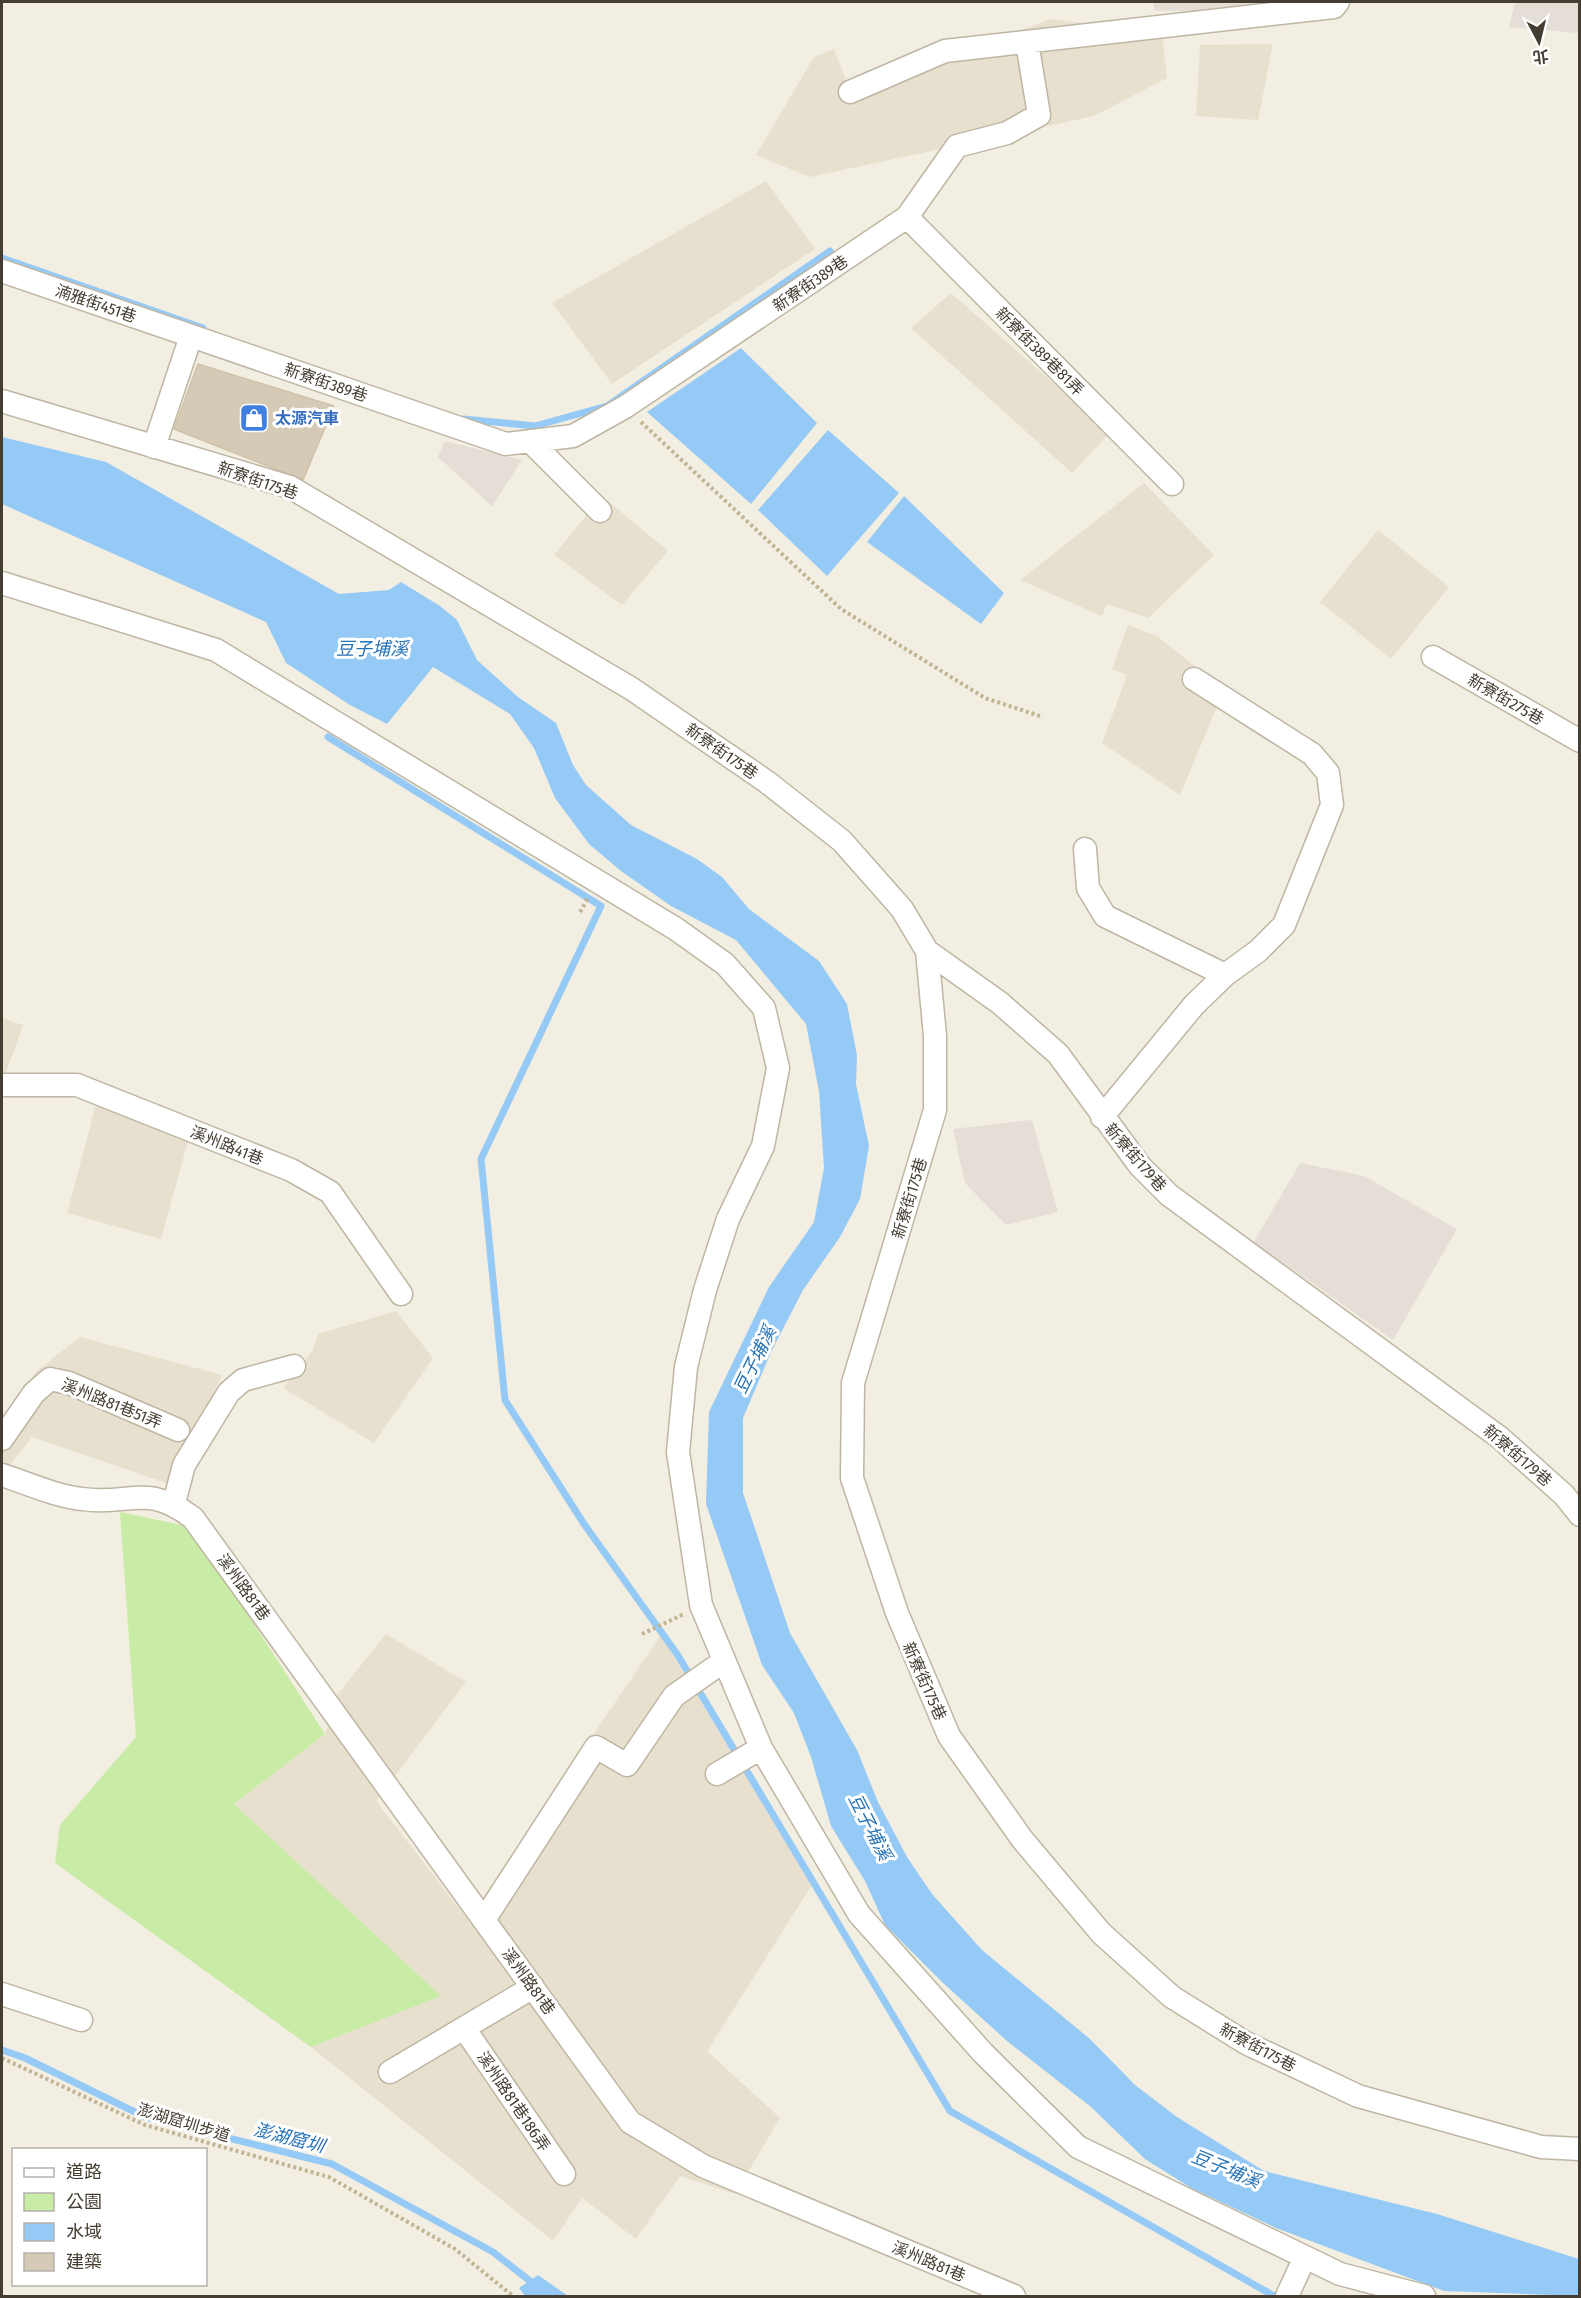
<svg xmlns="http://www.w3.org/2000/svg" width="1581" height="2298" viewBox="0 0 1581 2298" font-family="'Fira Sans Condensed','Noto Sans TC',sans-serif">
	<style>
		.residential { fill: #e7e0ce }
		.industrial { fill: #e4ded6 }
		.green { fill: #c8eba5 }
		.water { fill: #96caf6 }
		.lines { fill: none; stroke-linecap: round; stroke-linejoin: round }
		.stream { stroke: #96caf6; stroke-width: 7 }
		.building { fill: #d4cab5; stroke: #d0c2a8; stroke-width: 1.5 }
		.minor-casing { stroke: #beb6a3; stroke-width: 25 }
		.path { stroke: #c1b393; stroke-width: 4; stroke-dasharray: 3 3; stroke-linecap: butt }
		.minor { stroke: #fff; stroke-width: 22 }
		.labels { text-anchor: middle; stroke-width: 6; stroke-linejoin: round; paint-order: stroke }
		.street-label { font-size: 16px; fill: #443d31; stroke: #fff }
		.shop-label { font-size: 16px; font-weight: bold; fill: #366cbe; stroke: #fff; text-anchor: start }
		.water-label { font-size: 18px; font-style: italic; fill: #2371b7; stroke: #fff }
	</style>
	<rect width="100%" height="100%" fill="#f2eee1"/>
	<path class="residential" d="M1050,19L1162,34L1167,78L1094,116L810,177L756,155L814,57L834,49L851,92L940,62Z
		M1273,44L1258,120L1196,116L1200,45Z
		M766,181L815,249L612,384L552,303Z
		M951,293L1110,433L1072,473L911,328Z
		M1144,483L1214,555L1148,618L1107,604L1102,616L1020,580Z
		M602,496L668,551L622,605L554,555Z
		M1378,530L1449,587L1391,659L1320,602Z
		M1128,625L1157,636L1224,690L1180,795L1102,743L1127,675L1112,669Z
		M2,1018L23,1025L5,1076L2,1075Z
		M96,1105L190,1134L161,1239L67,1213Z
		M396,1311L433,1358L374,1443L283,1388L313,1350L318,1334Z
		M80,1337L222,1375L172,1485L32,1437L2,1475V1418L38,1370Z
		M386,1634L466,1682L376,1801L465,1916L481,1900L661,1635L812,1885L707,2051L780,2118L735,2194L680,2176L636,2239L582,2198L553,2241L311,2047L440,1996L234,1804L325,1734L338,1694Z"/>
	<path class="industrial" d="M1154,2H1254V11H1154Z
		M1515,2H1579V33L1509,27Z
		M445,441L522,460L492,506L438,457Z
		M1032,1120L1058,1212L1006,1225L965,1183L953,1129Z
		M1300,1163L1364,1176L1457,1229L1393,1340L1254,1242Z"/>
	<path class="green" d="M120,1512L191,1527L325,1734L234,1804L441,1996L311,2047L55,1863L60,1825L136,1737Z"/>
	<path class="water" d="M741,348L817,423L751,504L647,412Z
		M828,430L899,493L827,576L758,510Z
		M2,437L106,462L339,594L389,590L401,582L440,606L457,620L477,660L518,697L556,723L573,765L586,785L631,825L697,859L722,877L749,909L819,961L847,1004L857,1055L856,1084L869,1146L860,1199L840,1237L803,1290L771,1352L743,1418V1493L790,1633L857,1750L878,1802L907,1857L932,1894L982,1950L1090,2039L1135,2085L1177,2117L1264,2171L1437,2214L1579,2259V2296L1444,2291L1276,2228L1191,2188L1145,2159L1091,2107L1007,2041L943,1983L885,1925L865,1881L831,1826L811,1757L794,1713L762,1665L706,1504L709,1412L769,1287L814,1222L824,1168L819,1091L806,1024L736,940L671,906L621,871L589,844L555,798L534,748L510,714L433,667L387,724L350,705L286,663L266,622L2,504Z
		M904,496L1004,593L981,624L867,542Z
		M538,2275L568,2296H525L519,2288Z"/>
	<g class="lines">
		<path class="stream" d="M2,258L203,328
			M463,419L535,426L607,406L830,251
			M328,737L601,906L481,1159L505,1400L584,1524L677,1654L950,2111L1274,2296
			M2,2050L25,2058L145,2117L332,2164L493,2252L549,2296"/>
	</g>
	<path class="building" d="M198,364L334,406L303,480L174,429Z"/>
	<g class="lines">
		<g class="minor-casing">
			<path id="minor" d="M850,92L945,51L1334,7L1338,2
				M907,217L1172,484
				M2,271L506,444L573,436L625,407L907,217L957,146L1007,133L1039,115L1027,42
				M2,401L290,487L632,689L767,782L842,841L902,909L927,951L935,1036V1110L853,1383L852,1478L897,1613L949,1736L1022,1839L1101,1933L1172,1997L1246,2043L1358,2096L1541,2147L1580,2149
				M530,441L600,511
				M154,447L191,336
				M2,583L216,650L676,929L725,964L764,1008L778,1068L763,1146L728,1219L705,1290L686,1367L678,1452L701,1605L761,1748L859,1914L983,2053L1078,2147L1340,2274L1424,2296
				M1433,657L1580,741
				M1085,849L1088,888L1105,916L1225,975
				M927,951L1000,1003L1058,1054L1140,1166L1169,1195L1499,1437L1564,1495L1580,1515
				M2,1085H77L291,1170L330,1192L401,1294
				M1102,1117L1194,1005L1225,975L1258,951L1284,925L1332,805L1328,773L1312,754L1194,679
				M2,1439L34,1393L50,1379L69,1383L178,1430
				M2,1475C27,1483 55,1496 82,1499C131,1506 145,1482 193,1518L630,2122L703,2166L1014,2296
				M174,1503L184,1465L229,1392L243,1380L294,1366
				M717,1774L761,1748
				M484,1920L596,1747L627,1765L674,1696L724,1661
				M533,1987L464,2028L564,2174
				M2,1994L81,2020
				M390,2072L464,2028
				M1287,2296L1305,2257"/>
		</g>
		<path class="path" d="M641,422L841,609L985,698L1043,717
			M580,912L588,898
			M642,1634L684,1614
			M2,2058L145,2125L329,2177L455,2249L513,2296"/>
		<use href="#minor" class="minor"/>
	</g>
	<defs>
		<g id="shop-square" transform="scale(1.5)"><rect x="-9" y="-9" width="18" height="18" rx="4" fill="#3f7fe0" stroke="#fff"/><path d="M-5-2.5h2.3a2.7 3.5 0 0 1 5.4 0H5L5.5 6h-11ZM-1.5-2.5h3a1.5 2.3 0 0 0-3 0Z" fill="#fff"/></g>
	</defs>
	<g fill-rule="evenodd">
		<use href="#shop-square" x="254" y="418"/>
	</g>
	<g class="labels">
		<g class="street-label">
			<text transform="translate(810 283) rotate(-34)" y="6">新寮街389巷</text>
			<text transform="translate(96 303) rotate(19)" y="6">湳雅街451巷</text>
			<text transform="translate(1040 351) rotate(45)" y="6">新寮街389巷81弄</text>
			<text transform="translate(326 382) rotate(19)" y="6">新寮街389巷</text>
			<text transform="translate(258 480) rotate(19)" y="6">新寮街175巷</text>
			<text transform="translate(1506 699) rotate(30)" y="6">新寮街275巷</text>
			<text transform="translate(722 751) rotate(35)" y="6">新寮街175巷</text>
			<text transform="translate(227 1145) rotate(22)" y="6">溪州路41巷</text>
			<text transform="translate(1136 1157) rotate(49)" y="6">新寮街179巷</text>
			<text transform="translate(909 1198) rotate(-73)" y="6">新寮街175巷</text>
			<text transform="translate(112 1403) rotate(22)" y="6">溪州路81巷51弄</text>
			<text transform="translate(1518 1455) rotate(41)" y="6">新寮街179巷</text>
			<text transform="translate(244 1587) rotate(54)" y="6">溪州路81巷</text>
			<text transform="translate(925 1681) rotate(66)" y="6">新寮街175巷</text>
			<text transform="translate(529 1981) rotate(54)" y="6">溪州路81巷</text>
			<text transform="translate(1258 2047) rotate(28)" y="6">新寮街175巷</text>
			<text transform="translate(514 2101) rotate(56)" y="6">溪州路81巷186弄</text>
			<text transform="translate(184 2122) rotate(17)" y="6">澎湖窟圳步道</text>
			<text transform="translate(929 2261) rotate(23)" y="6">溪州路81巷</text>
		</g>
		<g class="shop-label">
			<text x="275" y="424">太源汽車</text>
		</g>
		<g class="water-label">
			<text x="372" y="655">豆子埔溪</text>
			<text transform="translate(755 1360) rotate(-64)" y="6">豆子埔溪</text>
			<text transform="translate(870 1827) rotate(63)" y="6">豆子埔溪</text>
			<text transform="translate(289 2138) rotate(14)" y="6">澎湖窟圳</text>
			<text transform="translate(1226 2169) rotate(22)" y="6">豆子埔溪</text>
		</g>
	</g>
	<rect width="1581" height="2298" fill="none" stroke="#443d31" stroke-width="6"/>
	<rect x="12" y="2148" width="195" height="138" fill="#ffffff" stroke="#b4b1ad" stroke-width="1.5"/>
	<rect x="24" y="2168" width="30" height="9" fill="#ffffff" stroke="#b4b1ad" stroke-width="1.5"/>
	<text x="66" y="2178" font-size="18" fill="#443d31">道路</text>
	<rect x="24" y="2193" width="30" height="18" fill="#c8eba5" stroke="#b4b1ad" stroke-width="1.5"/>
	<text x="66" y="2208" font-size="18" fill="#443d31">公園</text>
	<rect x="24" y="2223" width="30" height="18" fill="#96caf6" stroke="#b4b1ad" stroke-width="1.5"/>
	<text x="66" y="2238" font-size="18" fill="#443d31">水域</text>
	<rect x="24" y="2253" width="30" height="18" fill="#d4cab5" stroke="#b4b1ad" stroke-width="1.5"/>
	<text x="66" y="2268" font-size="18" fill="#443d31">建築</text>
	<g transform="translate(1539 42) rotate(173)" stroke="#ffffff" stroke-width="4.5" paint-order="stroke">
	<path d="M0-4.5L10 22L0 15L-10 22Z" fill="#443d31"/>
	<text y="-9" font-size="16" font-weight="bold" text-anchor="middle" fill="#443d31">北</text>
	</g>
</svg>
